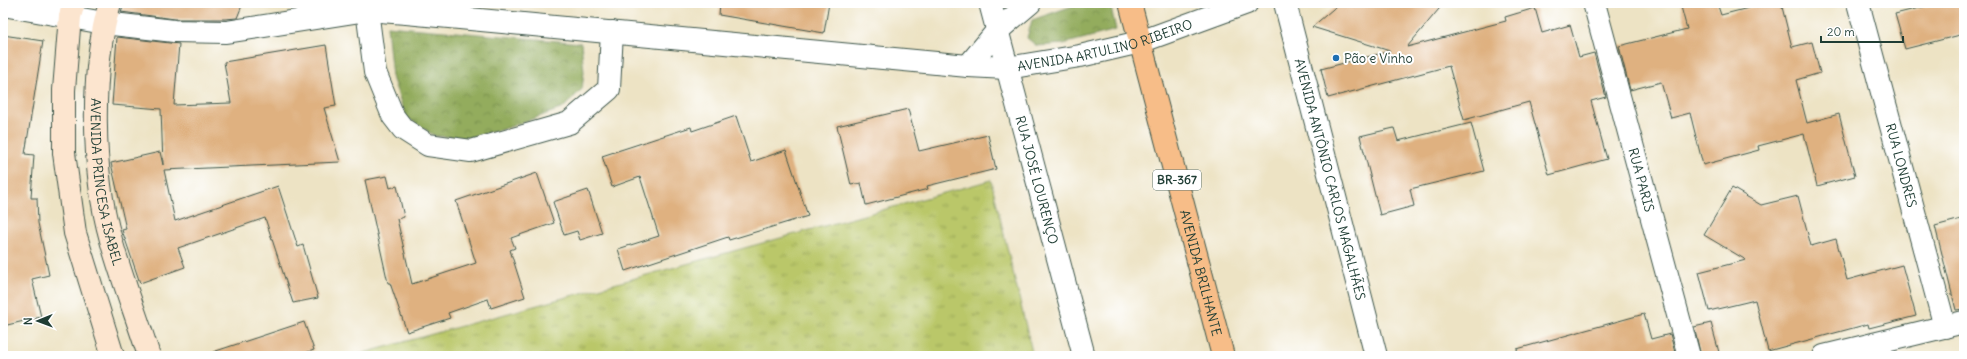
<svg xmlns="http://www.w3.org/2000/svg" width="1967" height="359" viewBox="0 0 1967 359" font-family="Delius,sans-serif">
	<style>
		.grass { fill: url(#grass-tufts); stroke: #6c824e }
		.forest { fill: url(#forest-crowns); stroke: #597448 }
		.building { fill: #dfb180 }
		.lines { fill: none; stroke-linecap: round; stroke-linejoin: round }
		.street-casing { stroke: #3e564a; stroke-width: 24 }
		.secondary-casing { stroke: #3e564a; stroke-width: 24 }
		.primary-casing { stroke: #3e564a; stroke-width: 24 }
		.street { stroke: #fff; stroke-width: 22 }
		.secondary { stroke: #fce5cf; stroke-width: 22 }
		.primary { stroke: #f7bd88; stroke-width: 22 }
		.poi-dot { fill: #1f6fb2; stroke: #fff; stroke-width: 1.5 }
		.labels { text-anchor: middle; stroke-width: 4; stroke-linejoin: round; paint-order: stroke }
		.shield { fill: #fff; stroke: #627771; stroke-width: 1 }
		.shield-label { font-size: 12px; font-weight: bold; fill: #1f3d34 }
		.street-label { font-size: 13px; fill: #1f3d34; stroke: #fff }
		.poi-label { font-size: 13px; fill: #1f3d34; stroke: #fff; text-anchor: start }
	</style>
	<defs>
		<pattern id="grass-tufts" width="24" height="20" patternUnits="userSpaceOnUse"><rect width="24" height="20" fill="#bac769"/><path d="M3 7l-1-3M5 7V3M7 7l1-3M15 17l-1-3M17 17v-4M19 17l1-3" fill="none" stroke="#97a357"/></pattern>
		<pattern id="forest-crowns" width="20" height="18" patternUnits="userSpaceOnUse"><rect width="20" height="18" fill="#93ac5d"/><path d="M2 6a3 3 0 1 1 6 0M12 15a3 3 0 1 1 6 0" fill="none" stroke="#778d4e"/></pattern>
	</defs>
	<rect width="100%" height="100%" fill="#fff"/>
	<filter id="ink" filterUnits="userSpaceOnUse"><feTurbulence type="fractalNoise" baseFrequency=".025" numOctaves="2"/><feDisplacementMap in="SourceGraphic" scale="8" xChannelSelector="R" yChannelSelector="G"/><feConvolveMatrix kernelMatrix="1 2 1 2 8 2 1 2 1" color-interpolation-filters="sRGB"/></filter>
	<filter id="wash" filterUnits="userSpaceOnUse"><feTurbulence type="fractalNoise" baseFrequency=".012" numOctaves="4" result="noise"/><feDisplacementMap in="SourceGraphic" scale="16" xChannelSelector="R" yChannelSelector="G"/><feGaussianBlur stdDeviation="0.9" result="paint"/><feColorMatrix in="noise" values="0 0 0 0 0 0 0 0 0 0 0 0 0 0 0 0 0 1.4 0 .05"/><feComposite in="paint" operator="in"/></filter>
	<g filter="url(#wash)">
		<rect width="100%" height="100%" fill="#ede3c4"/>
		<path class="grass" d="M991,180L1033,356H353Z"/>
		<path class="forest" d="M1081,3H1110L1116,30L1063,44L1037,46L1027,38L1032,20Z
			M387,26L581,43L584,72L582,89L563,108L504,129L467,138L435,136L406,117L392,77Z"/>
		<g id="blocks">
			<path class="building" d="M124,3H243L237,18L225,19H175L121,12Z
				M720,3H829L824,33L719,15Z
				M1340,3H1444L1407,47L1506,21L1505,17L1535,8L1542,33L1570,25L1579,57L1594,53L1606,97L1591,101L1607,159L1549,175L1529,102L1464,120L1449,66L1328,98L1321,69L1390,51L1312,27Z
				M1680,3H1717L1721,15L1768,3H1781L1792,47L1812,42L1820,73L1796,80L1807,123L1839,114L1855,176L1817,186L1804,134L1758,146L1759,150L1703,165L1690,113L1671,118L1661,82L1630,90L1619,46L1687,29Z
				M1939,3H1959L1964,23V34L1905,49L1895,14Z
				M3,35L43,41L25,154L34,155L31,198H37L38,223L49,275L32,279L41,317L3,326Z
				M117,37L179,44L174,105L231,103L224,62L326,45L336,106L324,108L340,162L164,170L175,221L278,186L298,247L303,245L318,298L293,303L265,218L178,248L185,267L140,283L122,230L126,229L111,163L160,152L163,165L161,109L112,105Z
				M908,109L919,151L988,135L996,169L927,186L928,189L866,205L861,183L851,185L837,126Z
				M736,116L751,162L786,150L808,216L729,240L728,237L625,271L618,249L659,236L640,177L612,187L602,156L691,127L692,131Z
				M1471,123L1484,171L1410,189L1414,206L1380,215L1360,136L1394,128L1398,141Z
				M537,173L554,223L511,238L515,248L510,250L525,297L491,308L488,299L448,313L450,318L407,332L390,283H388L365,180L387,176L390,188L397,186L404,217L397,219L412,284L476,263L456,201Z
				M1732,188L1761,205L1798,196L1811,246L1836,239L1847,280L1902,265L1916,316L1869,328L1868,324L1768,351L1755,300L1709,311L1699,272L1746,260L1704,235Z
				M588,190L602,233L580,240L577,231L564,235L553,202Z
				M1961,219L1964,231V309L1956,310L1935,226Z
				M1644,314L1651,339L1670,334L1676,356H1518L1517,349Z
				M304,322L314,350L296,356H213V352Z
				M1711,323L1720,356H1701L1694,327Z"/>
		</g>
	</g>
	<g filter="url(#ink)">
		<use href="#blocks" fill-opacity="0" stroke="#3e564a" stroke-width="1"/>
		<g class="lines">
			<g class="street-casing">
				<g id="street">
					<path id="s1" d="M990,3L1084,356"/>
					<path id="s2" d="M1285,3L1376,356"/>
					<path id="s3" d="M1594,3L1689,356"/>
					<path id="s4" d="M1858,3L1945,327"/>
					<path id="s5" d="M3,5L104,23L174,31L226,32L367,10L406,13L968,66L1007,68L1080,56L1140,42L1247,3"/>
					<path d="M367,10L375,72L393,116L403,129L428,145L471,151L569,123L609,89L612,32"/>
					<path d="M968,66L997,31L1030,3"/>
					<path d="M1824,356L1964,322"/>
				</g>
			</g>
			<g class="secondary-casing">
				<g id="secondary">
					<path d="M74,3L70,16L64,90V153L75,233L113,356"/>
					<path id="s6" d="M110,3C90,70 92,173 111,240C122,280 137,317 149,356"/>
				</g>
			</g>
			<g class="primary-casing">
				<g id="primary">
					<path id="s7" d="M1130,3L1223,356"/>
				</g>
			</g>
			<use href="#street" class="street"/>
			<use href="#secondary" class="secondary"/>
			<use href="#primary" class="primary"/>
		</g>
	</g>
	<circle class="poi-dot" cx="1336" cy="58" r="4"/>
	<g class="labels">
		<rect class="shield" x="1153" y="170" width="48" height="20" rx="3"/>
		<g class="shield-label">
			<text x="1177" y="184">BR-367</text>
		</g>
		<g class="street-label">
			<text dy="5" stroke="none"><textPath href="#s5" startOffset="1111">AVENIDA ARTULINO RIBEIRO</textPath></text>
			<text dy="5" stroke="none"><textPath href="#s4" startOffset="168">RUA LONDRES</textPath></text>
			<text dy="5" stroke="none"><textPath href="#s1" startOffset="183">RUA JOSÉ LOURENÇO</textPath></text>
			<text dy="5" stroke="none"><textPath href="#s2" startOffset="182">AVENIDA ANTÔNIO CARLOS MAGALHÃES</textPath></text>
			<text dy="5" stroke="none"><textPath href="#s3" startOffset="183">RUA PARIS</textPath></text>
			<text dy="5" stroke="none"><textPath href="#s6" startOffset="181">AVENIDA PRINCESA ISABEL</textPath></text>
			<text dy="5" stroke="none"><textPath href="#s7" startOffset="279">AVENIDA BRILHANTE</textPath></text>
		</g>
		<g class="poi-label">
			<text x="1344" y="63">Pão e Vinho</text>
		</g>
	</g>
	<rect width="1967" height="359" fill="none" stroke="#fff" stroke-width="16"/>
	<g transform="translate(38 321) rotate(269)" stroke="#ffffff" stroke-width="3" paint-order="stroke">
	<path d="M0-3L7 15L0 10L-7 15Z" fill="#1f3d34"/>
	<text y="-6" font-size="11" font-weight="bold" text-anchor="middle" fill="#1f3d34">N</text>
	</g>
	<path d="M1821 36v6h82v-6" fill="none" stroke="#1f3d34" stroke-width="2"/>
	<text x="1827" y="36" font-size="12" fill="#1f3d34" stroke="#ffffff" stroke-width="3" paint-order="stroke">20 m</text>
</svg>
